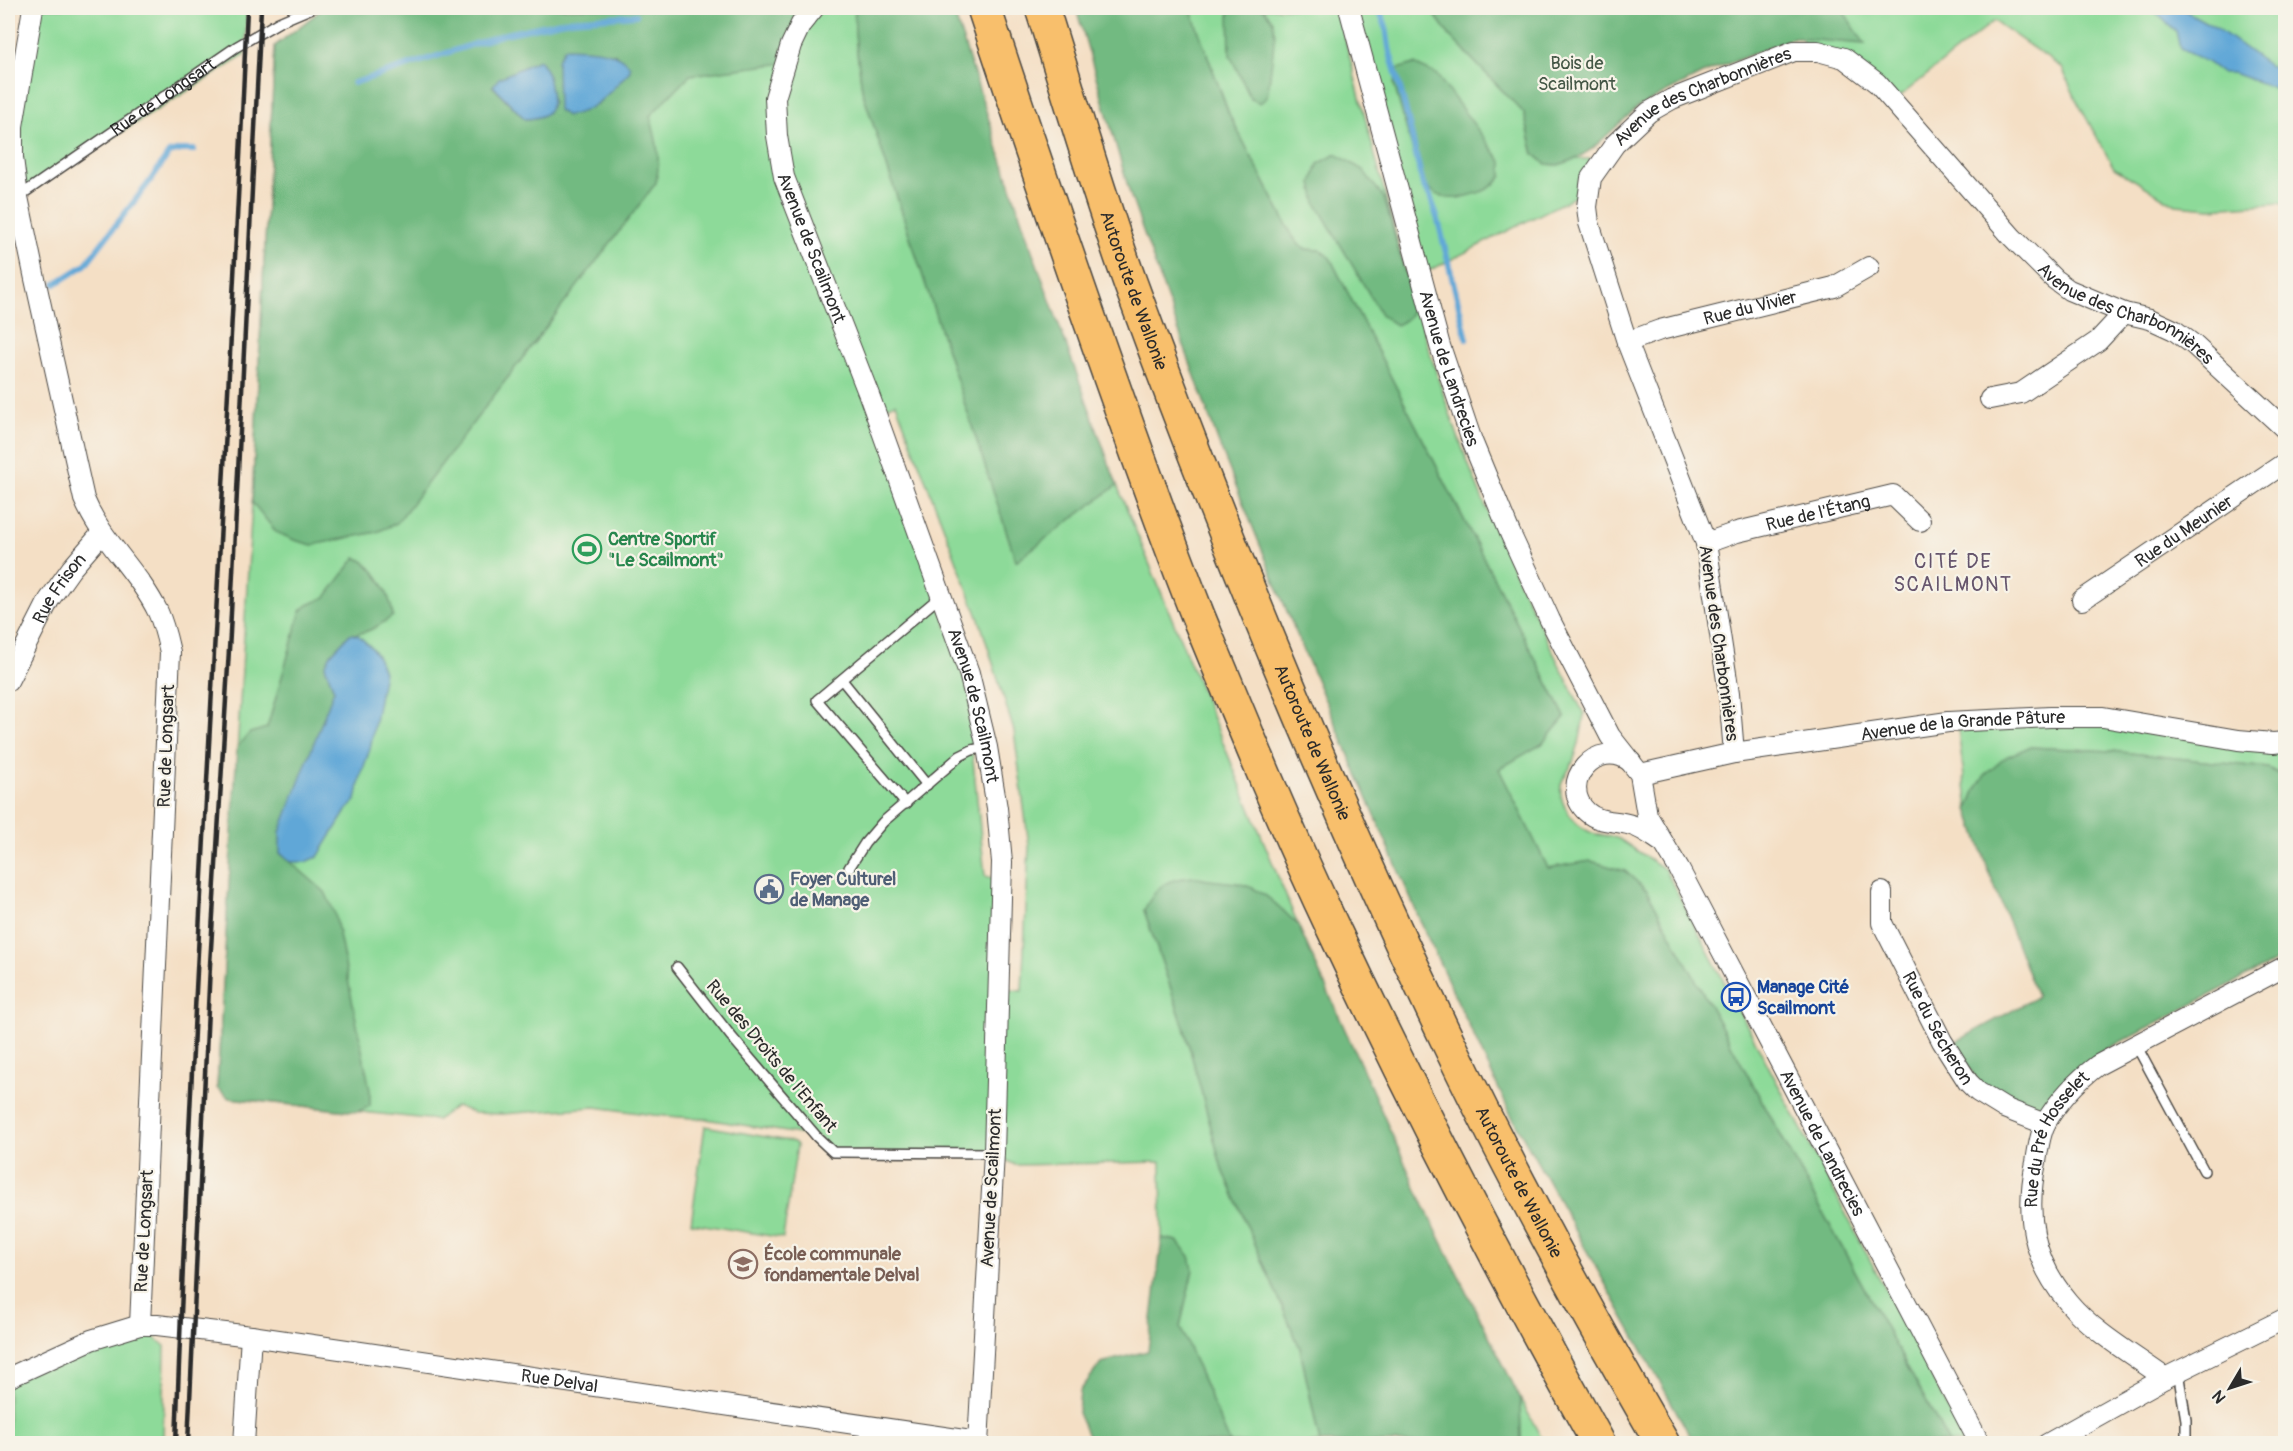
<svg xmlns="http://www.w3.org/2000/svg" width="2293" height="1451" viewBox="0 0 2293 1451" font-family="Pangolin,sans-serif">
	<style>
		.green { fill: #8dda99; stroke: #5c8262; stroke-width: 1.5; fill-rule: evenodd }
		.forest { fill: #72ba81; stroke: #4e7256; stroke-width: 1.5; fill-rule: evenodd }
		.water { fill: #61a7d7; stroke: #466981; stroke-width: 1.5 }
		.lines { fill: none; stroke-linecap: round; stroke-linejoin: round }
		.stream { stroke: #61a7d7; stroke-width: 6 }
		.service-casing { stroke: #494642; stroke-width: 12 }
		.minor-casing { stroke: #494642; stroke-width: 22 }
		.motorway-casing { stroke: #494642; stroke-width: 36 }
		.service { stroke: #fff; stroke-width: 9 }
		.minor { stroke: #fff; stroke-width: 20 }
		.motorway { stroke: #f8bf6c; stroke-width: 33 }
		.rail { stroke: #2b2b2b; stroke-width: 4.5 }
		.labels { text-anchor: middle; stroke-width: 4.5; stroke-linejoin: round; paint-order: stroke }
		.park-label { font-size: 18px; fill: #445746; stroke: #f7f3e8 }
		.street-label { font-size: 18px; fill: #2b2b2b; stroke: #f7f3e8 }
		.leisure-label { font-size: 18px; font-weight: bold; fill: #27864d; stroke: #f7f3e8; text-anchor: start }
		.service-label { font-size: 18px; font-weight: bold; fill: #4e5e75; stroke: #f7f3e8; text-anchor: start }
		.transit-label { font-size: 18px; font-weight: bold; fill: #164399; stroke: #f7f3e8; text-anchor: start }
		.education-label { font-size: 18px; font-weight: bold; fill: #785e54; stroke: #f7f3e8; text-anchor: start }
		.neighbourhood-label { font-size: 20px; letter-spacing: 1.5px; fill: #65546c; stroke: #f7f3e8 }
	</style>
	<rect width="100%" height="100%" fill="#f7f3e8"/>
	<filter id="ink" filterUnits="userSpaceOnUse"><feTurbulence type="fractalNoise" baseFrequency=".0167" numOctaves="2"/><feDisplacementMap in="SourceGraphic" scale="12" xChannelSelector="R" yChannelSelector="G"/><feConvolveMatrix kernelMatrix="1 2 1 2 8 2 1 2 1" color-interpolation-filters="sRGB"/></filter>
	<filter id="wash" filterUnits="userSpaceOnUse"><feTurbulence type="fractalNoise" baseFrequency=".008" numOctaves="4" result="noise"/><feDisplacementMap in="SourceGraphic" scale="24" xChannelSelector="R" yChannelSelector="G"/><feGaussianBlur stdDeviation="1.35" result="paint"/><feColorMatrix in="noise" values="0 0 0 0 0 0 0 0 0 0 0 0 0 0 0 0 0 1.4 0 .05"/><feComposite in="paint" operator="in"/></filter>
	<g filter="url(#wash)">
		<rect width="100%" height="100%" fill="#f4dfc5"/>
		<path class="green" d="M33,8H247L245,55L18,197L13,126Z
			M324,8H355L361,12L375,8H855C853,36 859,62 862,90L1016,560L1117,485L1298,925L1282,910L1238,883L1215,882L1194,877L1144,910L1184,1027L1221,1165L1300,1348L1320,1443H1230L1180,1327L1193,1269L1177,1241L1162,1238L1161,1162L1015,1165L993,1153L833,1152L817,1137L706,1119L654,1115L595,1107L502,1114L474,1113L456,1106L437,1120L229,1098L217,1088L252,502L275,46ZM896,403L980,622L1014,731L1029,846L1022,991L999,989L1002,880L985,876L972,750L987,747L875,411Z
			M1190,8H1337C1372,142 1404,279 1449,411C1485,516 1534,615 1584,714C1582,731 1579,748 1572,764C1569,771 1562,778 1561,785C1558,803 1573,824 1588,831C1598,837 1609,834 1619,839L1665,869L1966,1443H1949L1647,891L1592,861L1548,868L1498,768L1542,744L1565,717L1330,258L1320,250L1304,249L1293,237L1229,114Z
			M1349,8H1430L1450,36L1524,113L1534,154L1546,164L1558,165L1576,159H1603L1588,190L1421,275Z
			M1797,8H2285V205L2280,203L2211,208L2176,205L2114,168L2077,101L2062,68L1994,21L1893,102L1877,83L1804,51Z
			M2050,717L2285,742V777L2268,768L2111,751L2029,747L1976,789L1968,809L1957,721Z
			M705,1126L794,1142L797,1145L783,1238L691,1223Z
			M140,1325L165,1346L163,1443H8V1378Z
			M1520,1398L1544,1443H1521Z"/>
		<path class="forest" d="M324,8H355L361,12L375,8H814L785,63L690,75L650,116C657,141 661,157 656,183L397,523L377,532L312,545L294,540L276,532L252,502L275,46ZM564,48L616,54L609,92L597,104ZM493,87L553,102C546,115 541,118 525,119Z
			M855,8H951L955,16L1029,242L1117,485L1016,561L862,90C859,62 853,35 855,8Z
			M1076,8H1190L1229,114L1293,237L1304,249L1320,250L1330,258L1565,717L1542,744L1499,769L1548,868L1591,861L1625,871L1647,891L1949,1443H1694L1511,1115L1425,932L1288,614L1219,444L1131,197Z
			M1229,8H1263L1273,21L1275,35L1268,92L1265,99L1260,103L1251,99L1230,55Z
			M1430,8H1841L1865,44L1793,38L1702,74L1638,107L1592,149L1576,159L1558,165L1546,164L1534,154L1524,113L1450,36Z
			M1414,64L1436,74L1502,162V176C1492,189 1483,192 1467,196C1449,201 1440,198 1425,186C1420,181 1398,98 1394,84L1397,69Z
			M1336,154L1363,170L1384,198L1414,305C1411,316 1407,320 1396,325L1382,316L1316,203L1312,183L1318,164Z
			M356,557C377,567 390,594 393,616C380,625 366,635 350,634L331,654L325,666L334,690L280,853L325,892L335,914L370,1090V1106L357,1112L229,1098L217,1088L237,747L250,733L267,728L301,611L308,605L326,597Z
			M2029,747L2111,751L2268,768L2285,778V956L2103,1051L2077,1073L2048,1106L2032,1111L1987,1094L1952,1044L2037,997L1988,869L1968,809L1976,789L1985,775L2006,757Z
			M1194,877C1208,881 1222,881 1236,883C1262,887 1280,908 1298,925L1425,1208L1520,1398L1521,1443H1320L1300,1348L1221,1165L1184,1027L1144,910C1158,884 1165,879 1194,877Z
			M1162,1238L1177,1241L1190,1256L1193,1269L1180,1327L1230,1443H1091L1078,1413L1080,1391L1101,1363L1148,1351Z"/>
		<path class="water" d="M2150,8H2180L2218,29L2270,66L2285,67V86L2277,89L2233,73H2222L2207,62L2180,49L2176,31Z
			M564,48C586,49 616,48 630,66V71C609,92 598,110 567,116L558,110L557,60Z
			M539,60C547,69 548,74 550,86C555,109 550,118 525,119L493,86L499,78Z
			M350,634L358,635L372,648L379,659L384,672L370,749L361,775L356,800L346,811L318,857L306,862H292L280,853V832L334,690L325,666L331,654Z"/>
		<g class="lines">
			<path class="stream" d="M1377,8C1391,29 1385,38 1392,60C1405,100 1413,143 1423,185L1430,196L1438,220L1467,339
				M354,83L505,34L570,20L636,15
				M55,284L85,265L150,181L169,153L181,150H194"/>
		</g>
	</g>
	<g filter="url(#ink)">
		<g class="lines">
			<g class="service-casing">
				<g id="service">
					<path id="s1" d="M18,197L236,47L279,22L312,8"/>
					<path d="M842,680L927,785"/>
					<path d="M906,804L817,700L942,595"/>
					<path d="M849,868L865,843L883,822L960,756L972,750L987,747"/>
					<path d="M677,967L730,1035L817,1137L833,1152L994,1153"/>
					<path d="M2136,1045L2204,1171"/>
					<path d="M2178,1372L2186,1420V1444"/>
				</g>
			</g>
			<g class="minor-casing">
				<g id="minor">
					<path d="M33,8L13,126V158L18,197L35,279L84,499C102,542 138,571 158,612C164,625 167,639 170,652L140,1325"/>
					<path id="s2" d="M814,8L801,24L791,45L775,98L777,136L784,177L869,395L969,673L987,747L997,808L1002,862L994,1153L978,1444"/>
					<path id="s3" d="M1349,8L1440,346L1472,441L1510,533L1550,620L1610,736L1640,774L1647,815L1679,869L1980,1444"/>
					<path id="s4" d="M1627,342L1660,330L1834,287L1869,267"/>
					<path d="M1990,399L2021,393L2098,341L2124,313"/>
					<path id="s5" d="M1706,543L1737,532L1893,495L1920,521"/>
					<path id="s6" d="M2082,600L2286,462"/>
					<path id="s7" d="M8,681L49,600L71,569L102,533"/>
					<path id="s8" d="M1734,753L1729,693L1706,543L1627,342L1589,223L1587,207L1591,178L1615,144L1649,112L1672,99L1794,51H1818L1844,58L1877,83L2012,237L2054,279L2069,290L2124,313L2150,319L2174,330L2194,345L2286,430"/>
					<path d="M1631,762C1598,736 1556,783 1587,812C1599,823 1616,820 1631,825C1642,828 1651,835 1660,841"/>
					<path id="s9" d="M1640,774L1734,753L1948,722L2050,717H2103L2238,740L2273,743L2286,742"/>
					<path id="s10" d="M1882,892V923L1942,1041L1968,1082L1978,1092L2004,1108L2045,1124"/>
					<path id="s11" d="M8,1378L91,1340L140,1325H157L251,1336L978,1442"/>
					<path id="s12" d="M2165,1378C2132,1354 2094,1333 2068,1302C2032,1259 2025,1215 2036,1162C2038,1149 2040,1133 2046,1122C2059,1100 2078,1080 2098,1065L2286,966"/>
					<path d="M244,1444L251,1336"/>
					<path d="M2047,1444L2165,1378L2286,1318"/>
				</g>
			</g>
			<g class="motorway-casing">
				<g id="motorway">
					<path d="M984,8C1025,132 1067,256 1111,380C1139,459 1167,538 1198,616C1241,720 1284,825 1332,926C1415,1102 1504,1274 1599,1444"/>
					<path id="s13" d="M1042,8C1071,100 1098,194 1131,285C1226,544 1331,799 1451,1048C1516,1183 1588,1314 1663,1444"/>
				</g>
			</g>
			<use href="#service" class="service"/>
			<use href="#minor" class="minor"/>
			<use href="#motorway" class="motorway"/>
			<path class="rail" d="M176,1444C193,965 226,486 247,8
				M188,1444L210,965L230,633L261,8"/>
		</g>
	</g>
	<defs>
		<g id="stadium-ring" transform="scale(1.5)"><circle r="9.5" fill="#f7f3e8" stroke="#2e9e5b" stroke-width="1.5"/><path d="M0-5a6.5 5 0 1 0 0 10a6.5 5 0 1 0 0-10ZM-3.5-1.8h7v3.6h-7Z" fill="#2e9e5b"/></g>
		<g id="civic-ring" transform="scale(1.5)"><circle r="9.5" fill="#f7f3e8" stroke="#5c6f8a" stroke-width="1.5"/><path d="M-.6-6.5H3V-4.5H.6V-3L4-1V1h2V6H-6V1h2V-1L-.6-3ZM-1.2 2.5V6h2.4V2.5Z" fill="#5c6f8a"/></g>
		<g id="bus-ring" transform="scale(1.5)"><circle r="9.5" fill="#f7f3e8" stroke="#1a4fb4" stroke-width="1.5"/><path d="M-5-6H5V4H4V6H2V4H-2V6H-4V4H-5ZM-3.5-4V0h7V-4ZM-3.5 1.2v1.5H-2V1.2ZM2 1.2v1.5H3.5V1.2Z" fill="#1a4fb4"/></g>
		<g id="school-ring" transform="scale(1.5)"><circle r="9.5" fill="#f7f3e8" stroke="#8d6e63" stroke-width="1.5"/><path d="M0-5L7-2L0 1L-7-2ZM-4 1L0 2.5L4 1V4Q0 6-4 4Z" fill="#8d6e63"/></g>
	</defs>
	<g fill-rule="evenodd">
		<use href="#stadium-ring" x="587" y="549"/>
		<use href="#civic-ring" x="769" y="889"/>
		<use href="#bus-ring" x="1736" y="997"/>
		<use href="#school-ring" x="743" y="1264"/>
	</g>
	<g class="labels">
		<g class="park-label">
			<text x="1577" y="69">Bois de<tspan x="1577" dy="21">Scailmont</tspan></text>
		</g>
		<g class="street-label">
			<text dy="6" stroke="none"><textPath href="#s1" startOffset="176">Rue de Longsart</textPath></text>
			<text dy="6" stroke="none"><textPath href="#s8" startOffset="741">Avenue des Charbonnières</textPath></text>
			<text dy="6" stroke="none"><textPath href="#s2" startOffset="255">Avenue de Scailmont</textPath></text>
			<text dy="6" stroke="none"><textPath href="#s13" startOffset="297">Autoroute de Wallonie</textPath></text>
			<text dy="6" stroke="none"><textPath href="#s4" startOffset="128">Rue du Vivier</textPath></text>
			<text dy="6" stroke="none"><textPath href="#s8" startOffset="1281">Avenue des Charbonnières</textPath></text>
			<text dy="6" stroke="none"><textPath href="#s3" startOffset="374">Avenue de Landrecies</textPath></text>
			<text dy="6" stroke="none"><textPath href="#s5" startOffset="116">Rue de l'Étang</textPath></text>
			<text dy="6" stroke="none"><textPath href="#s6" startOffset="123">Rue du Meunier</textPath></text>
			<text dy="6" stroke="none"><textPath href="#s7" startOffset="106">Rue Frison</textPath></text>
			<text transform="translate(1719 643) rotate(82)" y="6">Avenue des Charbonnières</text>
			<text dy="6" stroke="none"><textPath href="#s2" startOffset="741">Avenue de Scailmont</textPath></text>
			<text dy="6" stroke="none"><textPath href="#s9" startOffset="327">Avenue de la Grande Pâture</textPath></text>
			<text dy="6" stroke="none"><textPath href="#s13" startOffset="783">Autoroute de Wallonie</textPath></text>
			<text transform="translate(166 746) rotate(-88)" y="6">Rue de Longsart</text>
			<text dy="6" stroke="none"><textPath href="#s10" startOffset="150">Rue du Sécheron</textPath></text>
			<text transform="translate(772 1056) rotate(50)" y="6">Rue des Droits de l'Enfant</text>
			<text dy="6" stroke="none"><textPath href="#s3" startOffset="1238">Avenue de Landrecies</textPath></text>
			<text dy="6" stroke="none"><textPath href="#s12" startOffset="302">Rue du Pré Hosselet</textPath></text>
			<text dy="6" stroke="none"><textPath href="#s13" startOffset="1269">Autoroute de Wallonie</textPath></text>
			<text transform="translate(991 1188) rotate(-87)" y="6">Avenue de Scailmont</text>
			<text transform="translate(144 1231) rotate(-87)" y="6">Rue de Longsart</text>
			<text dy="6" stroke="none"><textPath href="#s11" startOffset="566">Rue Delval</textPath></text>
		</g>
		<g class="leisure-label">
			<text x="608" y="545">Centre Sportif<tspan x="608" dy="21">"Le Scailmont"</tspan></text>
		</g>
		<g class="service-label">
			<text x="790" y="885">Foyer Culturel<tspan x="790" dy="21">de Manage</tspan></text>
		</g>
		<g class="transit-label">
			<text x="1757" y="993">Manage Cité<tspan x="1757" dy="21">Scailmont</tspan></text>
		</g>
		<g class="education-label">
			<text x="764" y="1260">École communale<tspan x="764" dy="21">fondamentale Delval</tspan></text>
		</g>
		<g class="neighbourhood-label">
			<text x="1953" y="568">CITÉ DE<tspan x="1953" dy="23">SCAILMONT</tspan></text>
		</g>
	</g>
	<rect width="2293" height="1451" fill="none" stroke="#f7f3e8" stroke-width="30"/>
	<g transform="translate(2230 1388) rotate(231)" stroke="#f7f3e8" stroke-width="4.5" paint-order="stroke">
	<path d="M0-4.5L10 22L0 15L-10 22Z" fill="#2b2b2b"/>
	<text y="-9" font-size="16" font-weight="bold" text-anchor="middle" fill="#2b2b2b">N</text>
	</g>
</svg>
